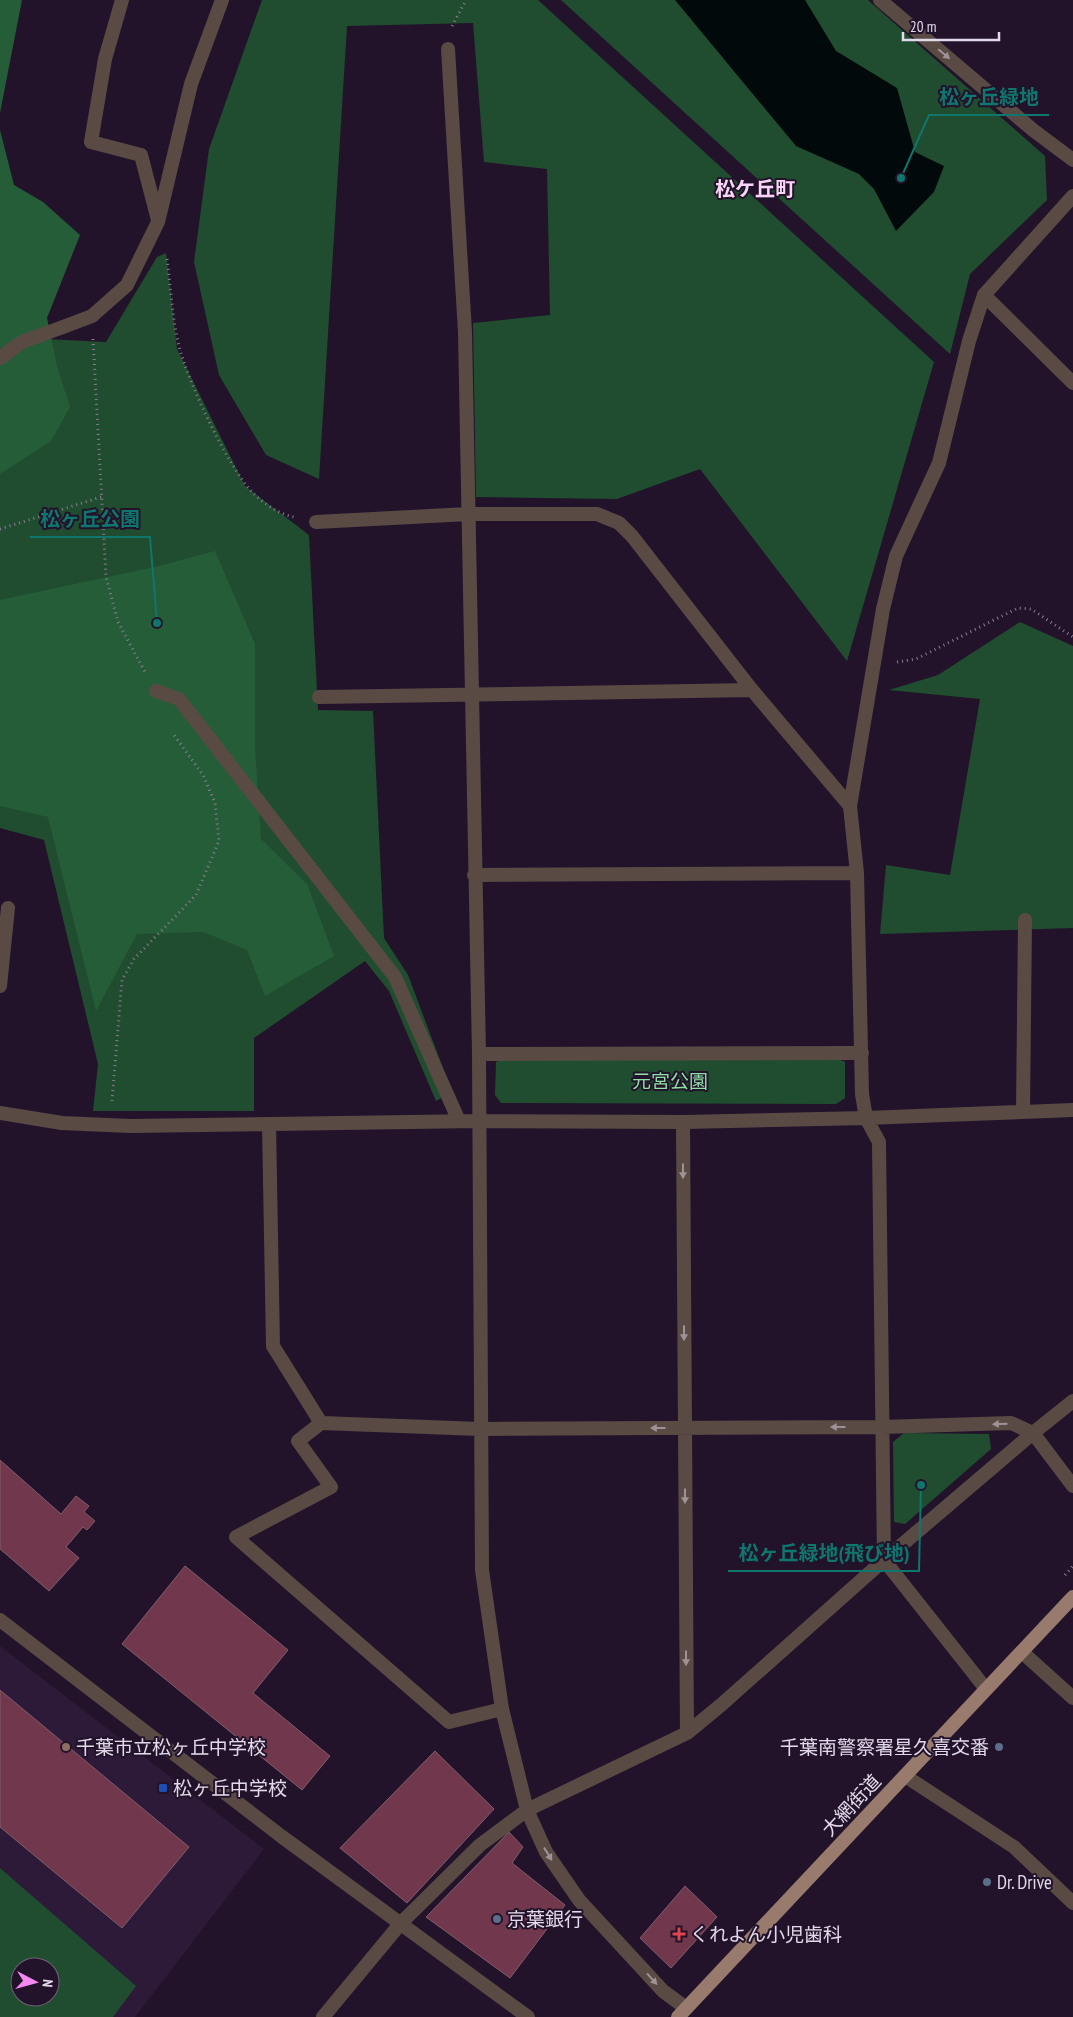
<svg xmlns="http://www.w3.org/2000/svg" width="1073" height="2017" viewBox="0 0 1073 2017" font-family="'PT Sans Narrow','Noto Sans JP',sans-serif">
	<style>
		.built { fill: #2c1a38; fill-rule: evenodd }
		.green { fill: #204d2f; fill-rule: evenodd }
		.forest { fill: #255d39 }
		.water { fill: #02090a }
		.building { fill: #71384d; stroke: #805d68 }
		.lines { fill: none; stroke-linecap: round; stroke-linejoin: round }
		.path { stroke: #897d91; stroke-width: 3; stroke-dasharray: 1 4; stroke-linecap: butt }
		.service { stroke: #594b44; stroke-width: 14 }
		.pedestrian { stroke: #594b44; stroke-width: 14 }
		.minor { stroke: #594b44; stroke-width: 14 }
		.tertiary { stroke: #594b44; stroke-width: 14 }
		.primary { stroke: #987b6d; stroke-width: 14 }
		.oneway { fill: #9e9297 }
		.education-dot { fill: #8d6e63; stroke: #22132b; stroke-width: 2 }
		.service-dot { fill: #5c6f8a; stroke: #22132b; stroke-width: 2 }
		.transit-dot { fill: #1a4fb4; stroke: #22132b; stroke-width: 2 }
		.health-dot { fill: #e0444e; stroke: #22132b; stroke-width: 2 }
		.labels { text-anchor: middle; stroke-width: 4; stroke-linejoin: round; paint-order: stroke }
		.park-label { font-size: 19px; fill: #8edfa5; stroke: #22132b }
		.poi-label { font-size: 19px; fill: #e2d9ea; stroke: #22132b; text-anchor: start }
		.street-label { font-size: 19px; fill: #e2d9ea; stroke: #22132b }
		.neighbourhood-label { font-size: 20px; font-weight: bold; fill: #fad5f7; stroke: #22132b }
		.leader { fill: none; stroke: #0f766e; stroke-width: 2 }
		.callout-dot { fill: #0f766e; stroke: #22132b; stroke-width: 2 }
		.callout-label { font-size: 20px; text-anchor: middle; font-weight: bold; fill: #0f766e; stroke: #22132b; stroke-width: 4; stroke-linejoin: round; paint-order: stroke }
	</style>
	<rect width="100%" height="100%" fill="#22132b"/>
	<path class="built" d="M0,1646L264,1849L135,2017H0ZM20,1967H50V1997H20Z"/>
	<path class="green" d="M262,0H538L934,362L847,661L700,469L617,499L476,497L473,323L550,315L547,169L484,162L473,23L347,26L319,479L266,455L219,375L194,262L209,149Z
		M561,0H868L1045,156L1047,200L970,274L950,354Z
		M166,253L177,349L245,486L309,535L318,710L373,711L384,938L408,975L452,1092L436,1101L389,991L365,961L254,1038V1111H93L98,1064L44,840L0,828V382L45,339L106,342L157,257Z
		M1020,622L1073,646V928L880,934L886,865L950,875L980,699L889,690L938,675Z
		M836,1058L845,1062V1098L836,1104L501,1103L495,1095L496,1062L503,1059Z
		M904,1433L989,1434L991,1449L905,1524L894,1522L893,1442Z
		M0,1868L136,1986L113,2017H0ZM20,1967H50V1997H20Z"/>
	<path class="forest" d="M0,0H22L0,113Z
		M0,130L14,185L43,202L80,235L47,318L57,366L70,407L51,441L0,474Z
		M215,551L255,644V748L261,839L307,884L334,956L265,996L247,950L203,932L137,934L96,1011L48,817L0,806V600L159,566Z"/>
	<path class="water" d="M675,0H805L836,51L897,88L915,152L944,166L934,192L896,231L874,189L859,174L796,146Z"/>
	<path class="building" d="M0,1460L61,1514L76,1496L89,1506L84,1512L95,1521L87,1530L83,1527L66,1547L79,1558L49,1591L0,1549Z
		M185,1566L288,1650L253,1693L330,1756L302,1790L122,1644Z
		M0,1690L189,1847L122,1928L0,1827Z
		M435,1751L494,1809L407,1903L340,1848Z
		M509,1832L523,1847L512,1863L565,1905L510,1978L426,1917Z
		M685,1886L717,1917L671,1968L640,1938Z"/>
	<g class="lines">
		<path class="path" d="M452,26L466,0
			M167,259C171,288 172,318 179,346C188,382 227,465 252,492C263,503 278,514 294,517
			M93,339L106,577L118,622L145,672
			M0,529L101,497
			M897,662L916,659L1018,608L1031,609L1073,637
			M112,1101L122,980L134,959L196,895L219,841L215,803L203,775L174,735
			M1065,1575L1073,1566"/>
		<path class="service" d="M984,295L1073,383
			M0,358L22,342L63,327
			M0,986L8,908
			M479,1054L862,1053
			M321,1423L298,1441L331,1487L236,1537L449,1722L502,1709
			M1022,1652L1073,1698
			M905,1776L1014,1847L1073,1903"/>
		<path class="pedestrian" d="M156,691L179,699L395,977L459,1121"/>
		<path class="minor" d="M122,0L105,59L91,142L141,155L158,220
			M880,0L1033,130L1073,160
			M448,49L465,332L479,1054L482,1570L502,1709L527,1810L546,1852L579,1900L663,1991L686,2008
			M63,327L92,316L127,285L158,222L191,84L222,0
			M316,522L468,514H597L619,523L632,536L752,690L850,806L857,873L862,1094L866,1118L879,1142L884,1560L986,1689
			M319,697L752,690
			M850,806L883,609L896,556L939,463L969,341L984,295L1073,196
			M474,875L857,873
			M1023,1111L1025,920
			M0,1113L62,1123L130,1126L478,1121L683,1122L866,1118L1073,1110
			M683,1122L687,1733
			M269,1124L273,1346L321,1423L480,1429L882,1427L1011,1423L1033,1433L1073,1486
			M323,2017L401,1923L480,1845L527,1810L687,1733L721,1705L884,1560L1033,1433L1073,1401"/>
		<path class="tertiary" d="M0,1620L281,1836L528,2017"/>
		<path class="primary" d="M678,2017L1073,1597"/>
	</g>
	<defs><path id="oneway-solid" d="M-6-.8H1V-3.2L6.5 0L1 3.2V.8H-6Z" transform="scale(1.25)"/></defs>
	<g class="oneway">
		<use href="#oneway-solid" transform="translate(944 54) rotate(40)"/>
		<use href="#oneway-solid" transform="translate(683 1171) rotate(90)"/>
		<use href="#oneway-solid" transform="translate(684 1333) rotate(90)"/>
		<use href="#oneway-solid" transform="translate(1000 1424) rotate(178)"/>
		<use href="#oneway-solid" transform="translate(838 1427) rotate(180)"/>
		<use href="#oneway-solid" transform="translate(658 1428) rotate(180)"/>
		<use href="#oneway-solid" transform="translate(685 1496) rotate(90)"/>
		<use href="#oneway-solid" transform="translate(686 1658) rotate(90)"/>
		<use href="#oneway-solid" transform="translate(548 1854) rotate(58)"/>
		<use href="#oneway-solid" transform="translate(652 1979) rotate(48)"/>
	</g>
	<circle class="education-dot" cx="66" cy="1747" r="5"/>
	<g class="service-dot">
		<circle cx="999" cy="1747" r="5"/>
		<circle cx="987" cy="1882" r="5"/>
		<circle cx="497" cy="1919" r="5"/>
	</g>
	<rect class="transit-dot" x="158" y="1783" width="10" height="10" rx="2.5"/>
	<path class="health-dot" d="M676.5 1926.5h5v5h5v5h-5v5h-5v-5h-5v-5h5z"/>
	<g class="labels">
		<g class="park-label">
			<text x="670" y="1088">元宮公園</text>
		</g>
		<g class="poi-label">
			<text x="76" y="1754">千葉市立松ヶ丘中学校</text>
			<text x="989" y="1754" text-anchor="end">千葉南警察署星久喜交番</text>
			<text x="173" y="1795">松ヶ丘中学校</text>
			<text x="997" y="1889">Dr. Drive</text>
			<text x="507" y="1926">京葉銀行</text>
			<text x="690" y="1941">くれよん小児歯科</text>
		</g>
		<g class="street-label">
			<text transform="translate(851 1805) rotate(-47)" y="7">大網街道</text>
		</g>
		<g class="neighbourhood-label">
			<text x="755" y="196">松ケ丘町</text>
		</g>
	</g>
	<path class="leader" d="M901 178L929 115H1049M157 623L150 537H30M921 1485L919 1571H728"/>
	<g class="callout-dot">
		<circle cx="901" cy="178" r="5"/>
		<circle cx="157" cy="623" r="5"/>
		<circle cx="921" cy="1485" r="5"/>
	</g>
	<g class="callout-label">
		<text x="989" y="104">松ヶ丘緑地</text>
		<text x="90" y="526">松ヶ丘公園</text>
		<text x="824" y="1560">松ヶ丘緑地(飛び地)</text>
	</g>
	<g transform="translate(35 1982) rotate(96)"><circle r="24" fill="#22132b" stroke="#6f6277"/>
	<path d="M0-4L9 19L0 12L-9 19Z" fill="#f589ef"/>
	<text y="-8" font-size="14" font-weight="bold" text-anchor="middle" fill="#e2d9ea">N</text>
	</g>
	<path d="M903 32v8h96v-8" fill="none" stroke="#e2d9ea" stroke-width="2.5"/>
	<text x="910" y="32" font-size="15" fill="#e2d9ea" stroke="#22132b" stroke-width="4" paint-order="stroke">20 m</text>
</svg>
